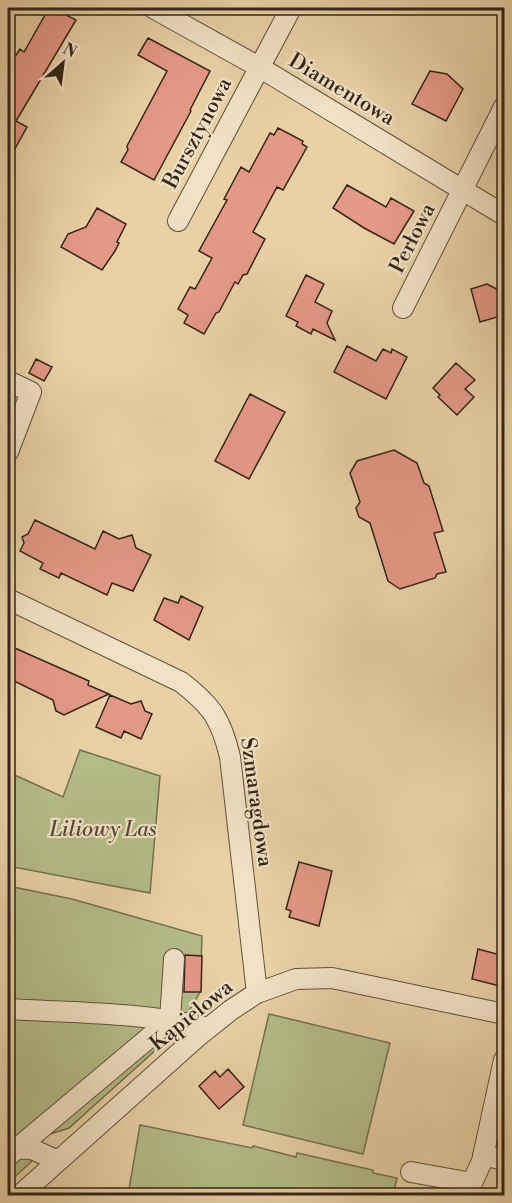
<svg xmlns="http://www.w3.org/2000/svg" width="512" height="1203" viewBox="0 0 512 1203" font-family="'Libre Bodoni',serif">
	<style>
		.green { fill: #b4bc88; stroke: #747050; stroke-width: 1.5 }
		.building { fill: #e49886; stroke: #332518; stroke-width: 1.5 }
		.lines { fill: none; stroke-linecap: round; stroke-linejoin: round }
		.street-casing { stroke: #60503c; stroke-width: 22 }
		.street { stroke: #f1e1c5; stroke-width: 20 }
		.labels { text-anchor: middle; stroke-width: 4.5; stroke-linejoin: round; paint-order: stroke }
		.street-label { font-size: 21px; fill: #332518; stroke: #f1e1c5 }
		.park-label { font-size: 21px; font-style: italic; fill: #534b34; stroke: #f1e1c5 }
	</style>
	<rect width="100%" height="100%" fill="#e9d1a6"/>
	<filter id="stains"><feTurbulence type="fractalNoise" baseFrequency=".00333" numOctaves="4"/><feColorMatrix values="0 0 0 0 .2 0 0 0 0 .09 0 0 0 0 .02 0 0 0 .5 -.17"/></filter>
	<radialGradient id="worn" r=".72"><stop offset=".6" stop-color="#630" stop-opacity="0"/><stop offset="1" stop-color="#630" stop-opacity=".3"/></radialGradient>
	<path class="green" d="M80,750L160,776L150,893L8,866V772L63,797Z
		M8,886L72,899L202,936L200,992L179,1029L69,1128L34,1139L31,1162L8,1183Z
		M269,1014L390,1043L363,1154L243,1125Z
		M140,1125L252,1148L253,1146L296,1157L297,1153L373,1170V1173L397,1178L393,1195H128Z"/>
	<path class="building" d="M49,8H53L76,20L16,121L27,127L8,161V67L20,49L24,52Z
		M148,38L210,71L190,110L191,111L154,180L121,162L128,150L127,146L167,71L138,55Z
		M430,71L447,74L463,89L446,121L412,104Z
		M278,128L303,141L302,144L307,147L283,190L277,187L253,232L265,239L247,274L243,275L238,284L235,282L219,312L216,313L204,334L184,323L188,315L178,309L190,287L195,289L212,258L199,251L227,200L224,199L241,167L249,172L270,133L274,135Z
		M347,185L386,207L391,198L414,211L394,244L364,228L333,208Z
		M97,208L126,224L117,242L119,243L115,251L102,270L61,247L68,234L86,227Z
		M306,275L324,284L315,302L332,311L327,323L335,340L313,329L311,334L296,326L298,322L286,316Z
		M487,284L504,293V315L480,322L471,289Z
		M347,346L376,361L383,349L391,353L392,349L407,357L386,399L334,372Z
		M36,359L52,367L44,381L29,373Z
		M456,363L475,380L465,389L474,397L457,415L438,397L440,395L433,388Z
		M250,394L285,412L249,479L215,461Z
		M394,450L417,463L424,483L429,486L443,531L434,533L446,572L437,574L435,578L400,589L388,581L370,523L359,517L356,508L360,502L350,473L357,461Z
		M35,520L95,549L103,531L119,539L132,535L136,548L151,555L133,591L112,583L107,595L61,573L59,578L40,569L43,563L20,551L24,543L22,537L28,534Z
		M181,596L203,607L189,640L154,620L164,598L178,603Z
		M8,645L89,681L88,685L109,694L64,715L56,711L53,700L8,678Z
		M110,695L131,704L141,701L145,711L152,714L141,739L124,731L121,738L96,727Z
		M299,862L332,871L319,926L289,917L291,911L286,909Z
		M478,949L504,956V987L472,979Z
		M185,955L202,956L201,992H184Z
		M228,1069L244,1087L219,1109L199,1086L215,1071L220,1077Z"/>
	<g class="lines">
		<g class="street-casing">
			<path id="street" d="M153,8L259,67L504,215
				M178,221L291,8
				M403,308L504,107
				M8,381L31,392L8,452
				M8,599L181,682C212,706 221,719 230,757L257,993
				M8,1009C74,1013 143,1012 208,1028
				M10,1148L32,1149L58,1161
				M483,1155L504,1160
				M8,1156L170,1020L174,959
				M411,1172L472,1183L482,1161L504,1060
				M19,1196L196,1038L231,1010L257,993L296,979L332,978L504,1014"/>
		</g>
		<use href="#street" class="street"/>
	</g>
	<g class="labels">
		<g class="street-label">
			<text transform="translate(342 89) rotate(31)" y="7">Diamentowa</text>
			<text transform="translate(197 133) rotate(-62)" y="7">Bursztynowa</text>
			<text transform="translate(412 238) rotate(-63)" y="7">Perłowa</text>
			<text transform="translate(257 802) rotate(82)" y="7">Szmaragdowa</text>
			<text transform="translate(191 1015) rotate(-39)" y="7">Kąpielowa</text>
		</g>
		<g class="park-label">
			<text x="103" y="836">Liliowy Las</text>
		</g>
	</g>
	<rect width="512" height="1203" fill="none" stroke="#e9d1a6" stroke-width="30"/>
	<rect x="9" y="9" width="494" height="1185" fill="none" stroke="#332518" stroke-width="3"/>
	<rect x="15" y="15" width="482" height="1173" fill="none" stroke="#332518" stroke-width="1.5"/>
	<g transform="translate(63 63) rotate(28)" stroke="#f1e1c5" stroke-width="4.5" paint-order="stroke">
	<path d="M0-4.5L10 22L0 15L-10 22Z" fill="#332518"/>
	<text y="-9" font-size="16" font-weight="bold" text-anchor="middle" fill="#332518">N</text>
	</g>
	<rect width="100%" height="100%" filter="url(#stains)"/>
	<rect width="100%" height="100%" fill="url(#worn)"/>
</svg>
